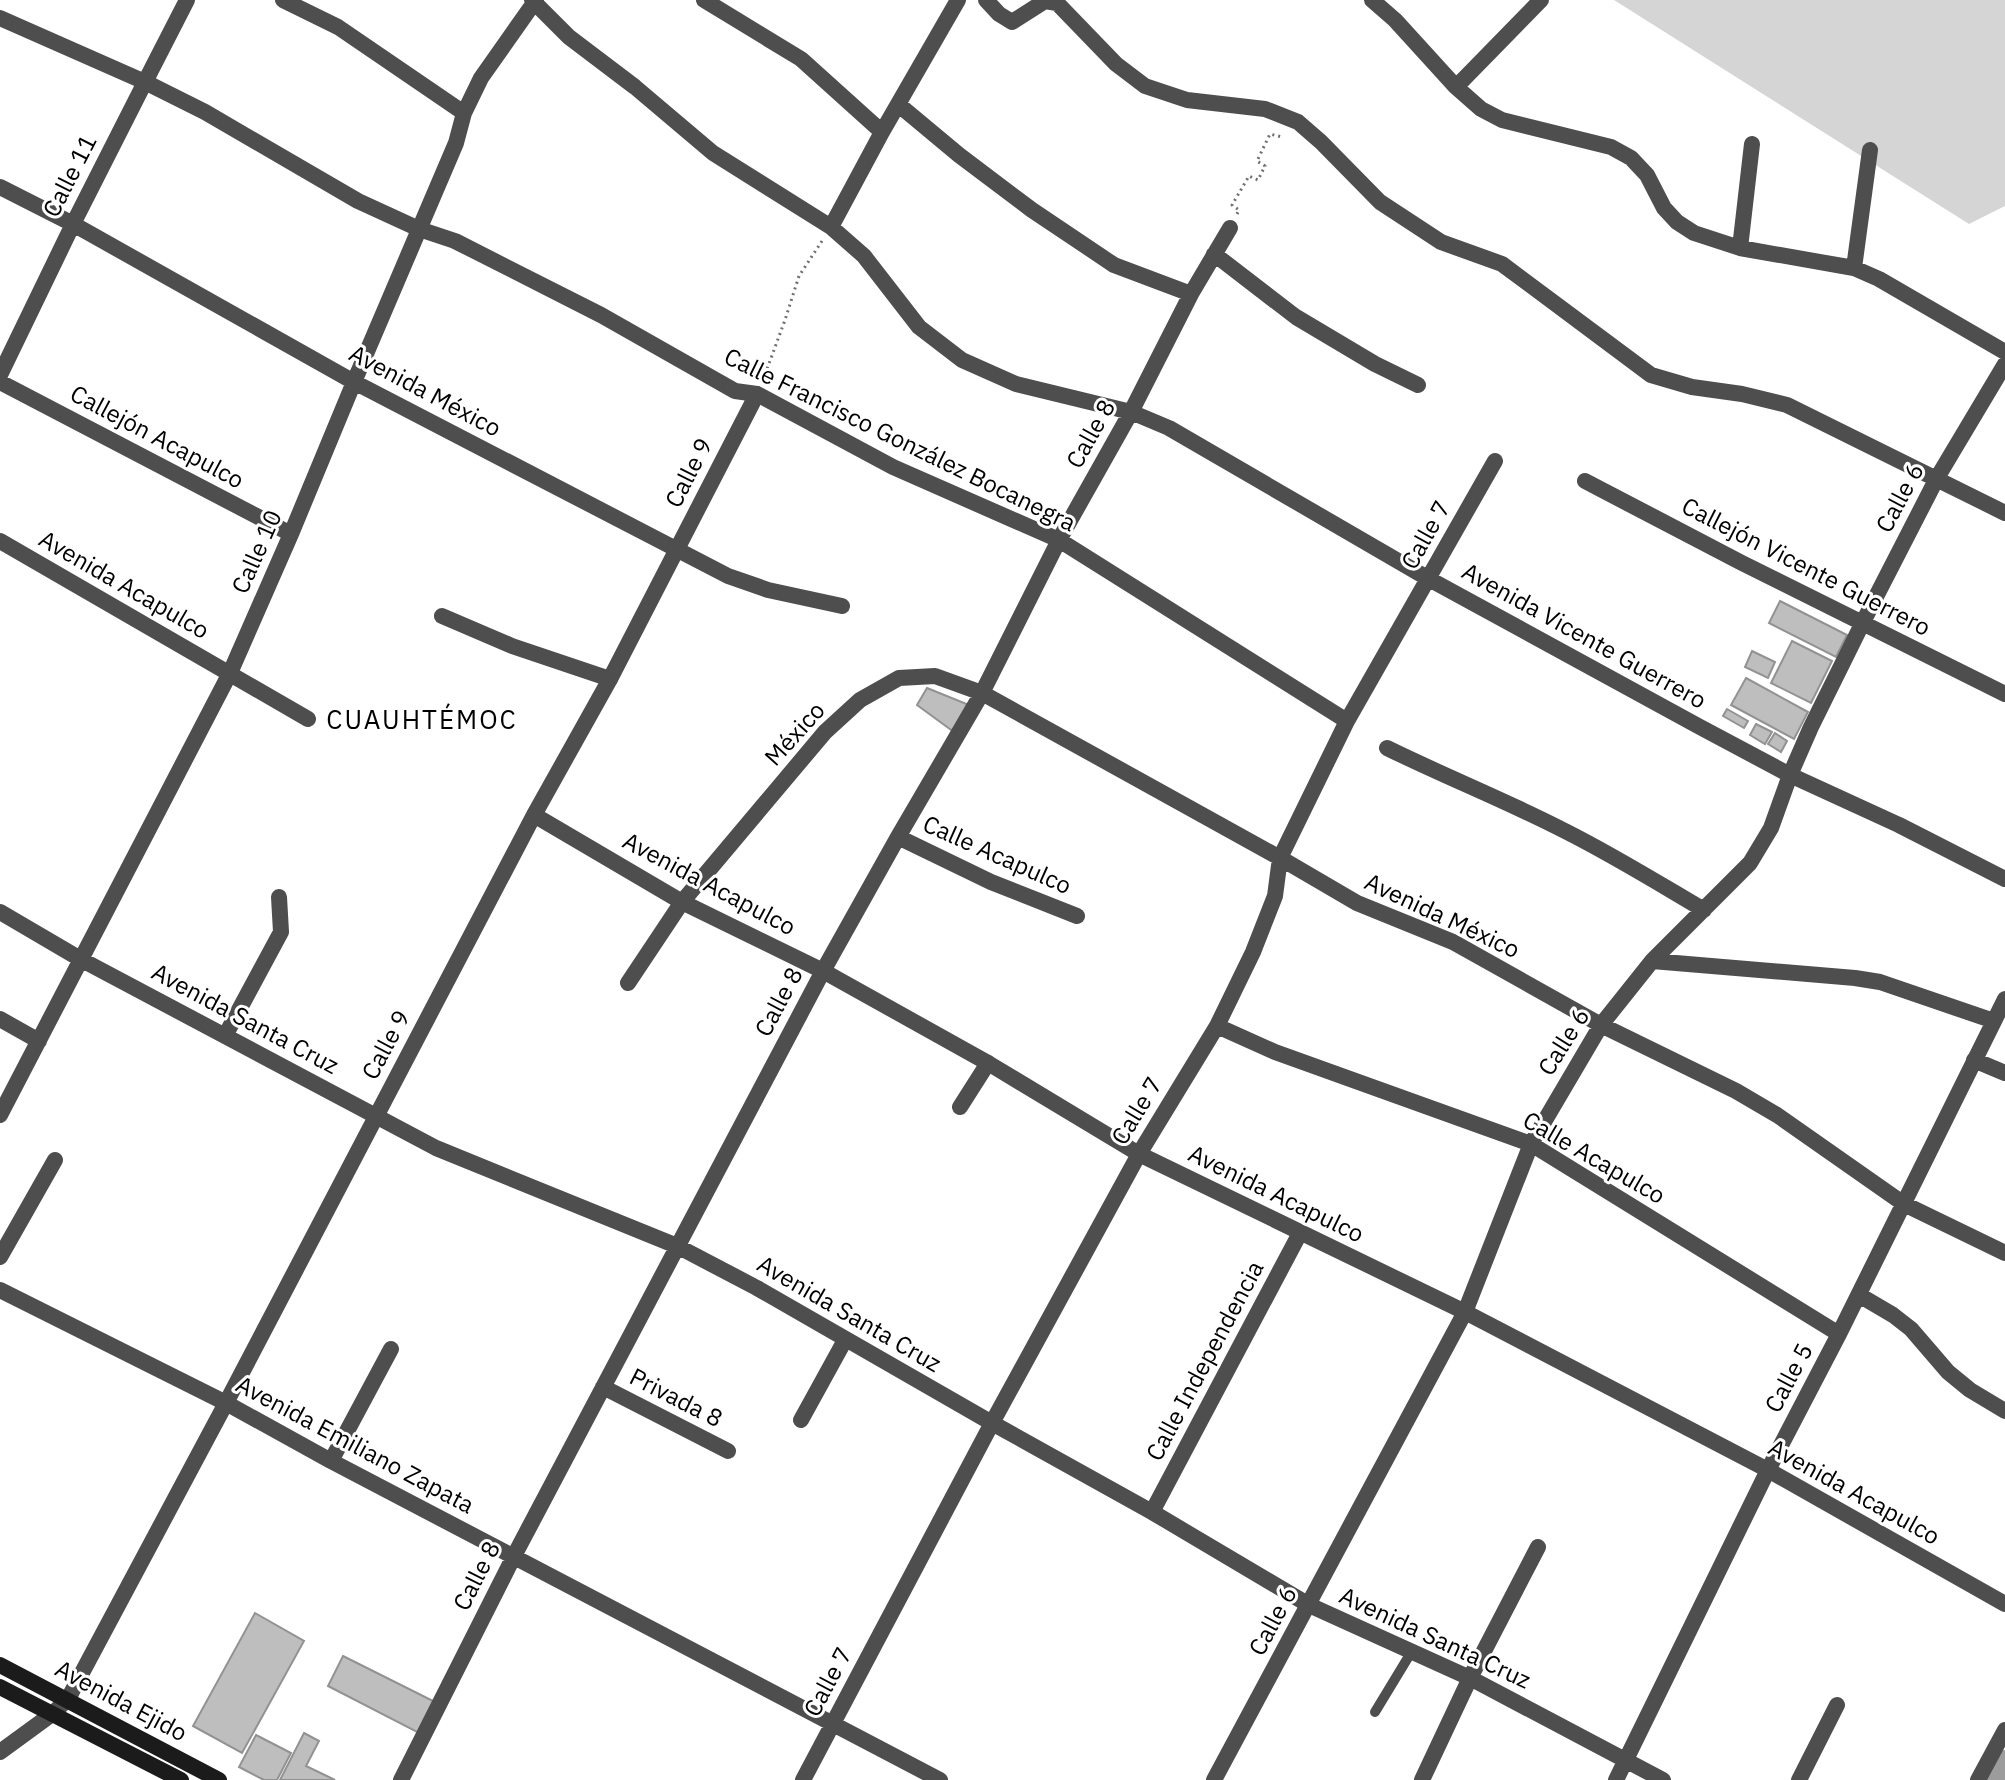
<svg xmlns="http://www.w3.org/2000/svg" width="2005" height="1780" viewBox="0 0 2005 1780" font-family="'IBM Plex Sans',sans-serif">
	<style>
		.green { fill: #d5d5d5 }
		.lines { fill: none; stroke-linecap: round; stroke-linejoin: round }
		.river { stroke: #9c9c9c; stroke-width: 34 }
		.building { fill: #bebebe; stroke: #929292; stroke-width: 2 }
		.path { stroke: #707070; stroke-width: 3; stroke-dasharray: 2 4; stroke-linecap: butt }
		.service { stroke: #4e4e4e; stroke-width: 10 }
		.minor { stroke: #4e4e4e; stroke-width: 16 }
		.tertiary { stroke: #4e4e4e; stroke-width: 16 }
		.secondary { stroke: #1b1b1b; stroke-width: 16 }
		.labels { text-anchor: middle; stroke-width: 6; stroke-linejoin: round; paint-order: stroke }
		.street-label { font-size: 24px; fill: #000; stroke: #fff }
		.neighbourhood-label { font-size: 26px; letter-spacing: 2px; fill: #000; stroke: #fff }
	</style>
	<rect width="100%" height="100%" fill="#fff"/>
	<path class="green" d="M1614,0H2005V206L1969,224Z"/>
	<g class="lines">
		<path class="river" d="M1989,1780L2005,1767"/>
	</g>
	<path class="building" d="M1780,601L1847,635L1836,657L1769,623Z
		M1792,641L1832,661L1811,703L1771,683Z
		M1752,651L1775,662L1768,678L1745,667Z
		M1746,678L1808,712L1794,739L1731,705Z
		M927,688L969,705L954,732L917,705Z
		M1727,709L1748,721L1744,728L1723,716Z
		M1756,724L1772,732L1765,744L1750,735Z
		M1775,733L1787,741L1781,752L1768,744Z
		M255,1613L304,1641L242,1753L193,1726Z
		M343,1656L435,1702L419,1733L328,1686Z
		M304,1733L319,1741L306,1766L335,1780H280Z
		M256,1735L291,1753L277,1780H264L239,1767Z"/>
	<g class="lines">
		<path class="path" d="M1237,214L1239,210L1232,205L1249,176L1258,180L1265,166L1257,161L1270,134L1282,137
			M763,380L785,320L799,276L822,241"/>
		<path class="service" d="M1375,1712L1412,1651"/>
		<path class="minor" d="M283,0L338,27L464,113
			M532,0L569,37L635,87L713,153L831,227L864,256L919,327L962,360L1016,384L1131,412L1169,428L1429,579L1700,727L1790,775L1899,825L2005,879
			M704,0L801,59L882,132
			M986,0L999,14L1012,22L1045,1L1057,3L1116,64L1145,86L1187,100L1265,109L1298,122L1321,142L1380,202L1441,242L1502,264L1651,375L1692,387L1742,394L1787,405L2005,513
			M1372,0L1395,20L1456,87L1481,109L1502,120L1611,147L1631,158L1647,175L1664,208L1677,222L1694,233L1740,248L1854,268L1879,279L2005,352
			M0,18L145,82L73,224L0,375
			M1456,87L1541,0
			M899,105L959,155L1032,210L1114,265L1191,294
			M0,187L73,224L354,382L728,576L768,590L842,606
			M831,227L882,132L958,0
			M1740,248L1752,144
			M1214,254L1296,317L1375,364L1418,385
			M1854,268L1870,150
			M0,382L291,534
			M757,394L893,467L1059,540L1347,721
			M1585,481L1742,563L2005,694
			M442,616L512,646L610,679
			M1387,748C1446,777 1507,801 1565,831C1613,855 1658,883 1704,910
			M898,837L991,882L1077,916
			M0,912L82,960L436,1148L677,1246L757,1288L992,1423L1152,1512L1309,1605L1470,1678L1663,1780
			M1652,961L1855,978L1880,982L1994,1021
			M628,983L682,902L825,732L860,700L899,678L935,676L982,693L1280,858L1357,903L1453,942L1601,1025L1736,1091L1777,1115L1904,1204L2005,1253
			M0,1019L39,1041
			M1217,1026L1275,1052L1531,1144L1839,1334
			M225,1036L281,932L279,897
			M1974,1060L2005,1073
			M960,1107L988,1063
			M0,1115L230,673L291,534L354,382L456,143L464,113L481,78L536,0
			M0,1257L55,1160
			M0,1290L226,1403L331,1461L940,1780
			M1859,1295L1893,1315L1911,1329L1948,1372L1970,1390L2005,1411
			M1465,1312L1531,1144L1601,1025L1652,961L1750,863L1771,828L1790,775L1811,727L1863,622L1937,478L2005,364
			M603,1387L728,1451
			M801,1420L845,1340
			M331,1461L391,1349
			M1152,1512L1300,1233
			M401,1780L514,1556L823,971L898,837L982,693L1059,540L1131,412L1191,294L1230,228
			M803,1780L992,1423L1139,1154L1217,1026L1253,952L1275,896L1280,858L1347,721L1495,461
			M1422,1780L1470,1678L1538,1547
			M1616,1780L1768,1470L1839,1334L2005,999
			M1799,1780L1837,1705
			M1978,1780L2005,1730"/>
		<path class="tertiary" d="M0,541L308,719
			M534,815L682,902L823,971L988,1063L1139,1154L1465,1312L1768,1470L2005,1604
			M0,1752L52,1714L68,1699L226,1403L534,815L610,679L757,394L735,391L601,315L455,241L419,229L358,201L205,112L145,82L187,0
			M1214,1780L1465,1312"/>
		<path class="secondary" d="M0,1665L219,1780
			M0,1687L181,1780"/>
	</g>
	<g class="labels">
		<g class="street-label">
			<text transform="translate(70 176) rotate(-63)" y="8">Calle 11</text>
			<text transform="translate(425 391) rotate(28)" y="8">Avenida México</text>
			<text transform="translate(1091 434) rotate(-61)" y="8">Calle 8</text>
			<text transform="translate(157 437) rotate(28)" y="8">Callejón Acapulco</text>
			<text transform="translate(900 440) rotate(26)" y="8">Calle Francisco González Bocanegra</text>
			<text transform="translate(689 473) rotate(-63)" y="8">Calle 9</text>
			<text transform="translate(1900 498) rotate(-62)" y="8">Calle 6</text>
			<text transform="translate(1426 535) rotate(-61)" y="8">Calle 7</text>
			<text transform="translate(257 552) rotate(-66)" y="8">Calle 10</text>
			<text transform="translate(1806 567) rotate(27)" y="8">Callejón Vicente Guerrero</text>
			<text transform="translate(124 585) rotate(30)" y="8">Avenida Acapulco</text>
			<text transform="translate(1584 636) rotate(29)" y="8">Avenida Vicente Guerrero</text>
			<text transform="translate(795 734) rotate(-48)" y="8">México</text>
			<text transform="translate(997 855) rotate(24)" y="8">Calle Acapulco</text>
			<text transform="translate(709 884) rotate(28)" y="8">Avenida Acapulco</text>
			<text transform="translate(1442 916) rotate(25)" y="8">Avenida México</text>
			<text transform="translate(779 1002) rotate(-62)" y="8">Calle 8</text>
			<text transform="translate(245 1019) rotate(28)" y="8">Avenida Santa Cruz</text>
			<text transform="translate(1564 1042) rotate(-58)" y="8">Calle 6</text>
			<text transform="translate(386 1045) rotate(-62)" y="8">Calle 9</text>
			<text transform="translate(1137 1111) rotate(-59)" y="8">Calle 7</text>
			<text transform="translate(1594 1158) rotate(30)" y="8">Calle Acapulco</text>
			<text transform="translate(1276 1194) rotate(26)" y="8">Avenida Acapulco</text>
			<text transform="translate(849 1314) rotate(30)" y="8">Avenida Santa Cruz</text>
			<text transform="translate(1205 1361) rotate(-62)" y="8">Calle Independencia</text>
			<text transform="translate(1789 1378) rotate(-62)" y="8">Calle 5</text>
			<text transform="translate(676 1398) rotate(27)" y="8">Privada 8</text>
			<text transform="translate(355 1445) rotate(28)" y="8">Avenida Emiliano Zapata</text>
			<text transform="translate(1854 1492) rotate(29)" y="8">Avenida Acapulco</text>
			<text transform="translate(477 1576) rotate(-63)" y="8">Calle 8</text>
			<text transform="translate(1273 1621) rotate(-62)" y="8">Calle 6</text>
			<text transform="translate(1435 1638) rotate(25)" y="8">Avenida Santa Cruz</text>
			<text transform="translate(828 1682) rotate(-62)" y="8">Calle 7</text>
			<text transform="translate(121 1701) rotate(28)" y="8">Avenida Ejido</text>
		</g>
		<g class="neighbourhood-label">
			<text x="422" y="729">CUAUHTÉMOC</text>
		</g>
	</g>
</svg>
